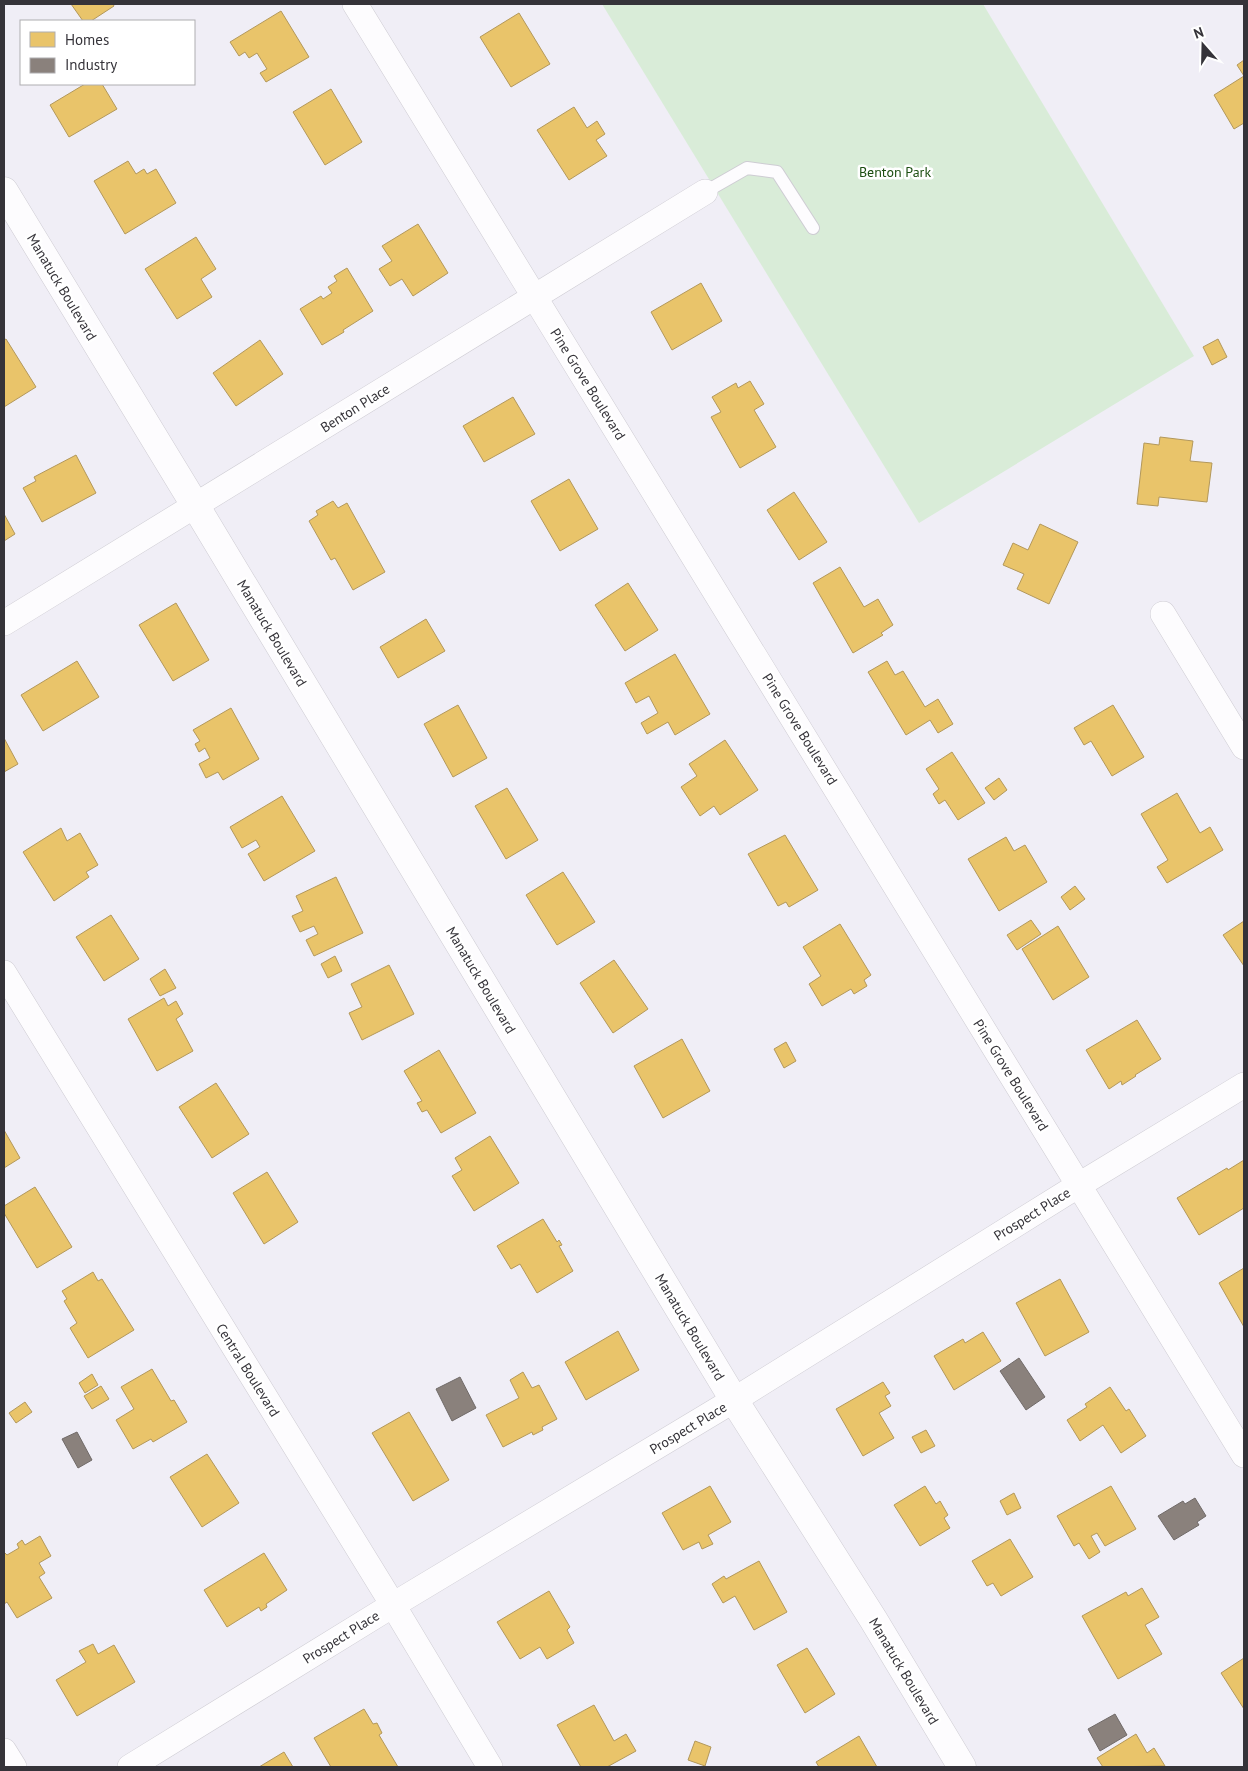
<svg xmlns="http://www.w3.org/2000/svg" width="1248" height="1771" viewBox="0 0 1248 1771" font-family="'PT Sans',sans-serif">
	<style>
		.green { fill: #d9ecd8 }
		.homes { fill: #e9c46a; stroke: #b3985b }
		.industry { fill: #8a817c; stroke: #706a68 }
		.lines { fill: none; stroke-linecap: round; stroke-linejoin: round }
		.service-casing { stroke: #ceccd3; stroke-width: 14 }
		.minor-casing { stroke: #ceccd3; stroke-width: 26 }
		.tertiary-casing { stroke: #ceccd3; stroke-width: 29 }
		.service { stroke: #fdfcfe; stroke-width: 12 }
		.minor { stroke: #fdfcfe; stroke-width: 25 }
		.tertiary { stroke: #fdfcfe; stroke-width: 28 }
		.labels { text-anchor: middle; stroke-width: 5; stroke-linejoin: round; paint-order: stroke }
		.park-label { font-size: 14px; fill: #1c4e11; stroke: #fff }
		.street-label { font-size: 14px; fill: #353339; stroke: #fff }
	</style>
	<rect width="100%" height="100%" fill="#f0eef6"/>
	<path class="green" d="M602,4H983L1194,356L919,523Z"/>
	<path class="homes" d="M71,4H113L114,6L91,21H83Z
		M281,11L309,57L266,82L260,73L267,69L257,53L249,58L245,52L239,56L230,42Z
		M519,13L550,64L511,87L480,37Z
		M1244,60V123L1234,129L1214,95L1244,76L1237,65Z
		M85,84H102L117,109L69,137L50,105Z
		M331,89L362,142L325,165L293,112Z
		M574,107L587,128L597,121L605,134L596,140L607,156L569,180L537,130Z
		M128,161L136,174L144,169L147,174L156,169L176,203L125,234L94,181Z
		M418,224L448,273L413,296L402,279L390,286L379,269L392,261L382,246Z
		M196,237L216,269L201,279L212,297L177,319L145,269Z
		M347,268L373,311L343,330L344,332L322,345L300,309L321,296L323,299L332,293L328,287L337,281L334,276Z
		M701,283L722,321L672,350L651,312Z
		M6,339L36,387L4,407V340Z
		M1218,339L1227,357L1212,365L1203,347Z
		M260,340L283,374L236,406L213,373Z
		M750,381L764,404L754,410L776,447L740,468L711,417L721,412L712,397L736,383L738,388Z
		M513,397L535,434L484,462L463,426Z
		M1160,437L1193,441L1190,461L1212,463L1207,502L1159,497L1158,506L1137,504L1144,443L1159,445Z
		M76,455L96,493L42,522L23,488L36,481L34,477Z
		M569,479L598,529L560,551L531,501Z
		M794,492L827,542L799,560L767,510Z
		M333,501L338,508L347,503L385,572L353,590L335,558L331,560L309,521L318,515L316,511Z
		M4,514L15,534L4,541Z
		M1040,524L1078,542L1049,604L1017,589L1024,574L1003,565L1013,543L1028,550Z
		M840,567L864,607L878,599L893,625L881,633L883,635L853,653L813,583Z
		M628,583L658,630L625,651L595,605Z
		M176,603L209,660L173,681L139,625Z
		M426,619L445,651L398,678L380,647Z
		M675,654L710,714L675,735L668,722L647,734L641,723L658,713L649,696L636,703L625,683Z
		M77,661L99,697L43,731L21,695Z
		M887,661L895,675L903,671L925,707L938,699L953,724L938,733L930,720L906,735L868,672Z
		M458,705L487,758L453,777L424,724Z
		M1113,705L1144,757L1112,776L1091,741L1084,745L1074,728Z
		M231,708L259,759L223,780L218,772L206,778L199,764L210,758L205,748L199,752L195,744L200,741L193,730Z
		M4,738L18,764L4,772Z
		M725,740L758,790L720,815L714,806L700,816L681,787L697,776L689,764Z
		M952,752L985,803L958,820L945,800L939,804L933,794L939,789L926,769Z
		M999,778L1007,790L994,800L985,788Z
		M507,788L538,840L506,859L475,806Z
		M1177,793L1200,833L1210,827L1223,850L1167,883L1157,867L1168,860L1141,814Z
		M282,796L315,851L264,881L248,854L260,847L256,840L242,848L230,827Z
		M61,828L67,841L80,833L98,865L86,872L89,877L54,901L23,852Z
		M785,835L818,890L789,907L786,902L778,906L748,854Z
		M1006,837L1014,851L1025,845L1047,882L999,911L968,859Z
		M563,872L595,922L557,945L526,895Z
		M336,877L363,933L314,956L306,940L318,934L314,926L300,932L292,916L303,911L296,896Z
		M1075,886L1085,899L1070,910L1061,897Z
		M111,915L139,959L104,981L76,937Z
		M1031,920L1041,934L1017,950L1007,935Z
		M1244,921V966L1223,935Z
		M840,924L871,975L864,980L867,986L854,994L851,989L822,1006L809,984L821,976L803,947Z
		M1058,926L1089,977L1053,1000L1022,949Z
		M335,956L342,971L328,978L321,964Z
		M614,960L648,1009L613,1033L580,983Z
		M389,965L414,1014L362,1040L349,1013L362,1007L351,984Z
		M165,969L176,988L160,996L150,979Z
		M164,998L168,1006L176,1001L183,1014L176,1019L193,1051L157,1071L128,1019Z
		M1137,1020L1161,1059L1135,1075L1136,1076L1122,1085L1121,1081L1109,1089L1086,1050Z
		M682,1039L710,1091L663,1118L634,1066Z
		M786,1042L796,1061L784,1068L774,1049Z
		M439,1050L476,1113L441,1133L427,1110L422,1112L417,1103L422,1101L404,1071Z
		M216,1083L249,1134L212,1158L179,1107Z
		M4,1130L20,1158L4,1168Z
		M490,1136L519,1183L474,1211L452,1176L462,1170L455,1158Z
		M1244,1160V1208L1199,1235L1177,1198L1227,1168L1228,1170Z
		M267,1172L298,1222L264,1244L233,1193Z
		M35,1187L72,1247L37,1268L4,1213V1206Z
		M543,1219L557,1242L559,1240L562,1245L559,1246L573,1271L537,1293L520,1264L511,1269L497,1246Z
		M1244,1268V1327L1219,1283Z
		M93,1272L98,1281L102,1279L134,1330L88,1358L70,1328L77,1323L64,1301L67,1299L62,1291Z
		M1060,1279L1089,1332L1045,1356L1016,1303Z
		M618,1331L639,1370L586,1400L565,1362Z
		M983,1332L1001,1361L954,1390L934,1356L963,1339L965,1343Z
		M152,1369L171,1401L174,1400L187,1422L153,1442L151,1439L133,1449L116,1420L134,1409L121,1387Z
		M523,1372L532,1388L539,1385L557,1419L542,1427L543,1430L533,1435L532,1432L503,1447L486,1415L519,1398L510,1380Z
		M92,1374L98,1385L85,1393L79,1383Z
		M883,1382L890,1393L885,1396L891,1406L879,1413L894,1438L863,1456L836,1409Z
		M101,1386L109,1399L92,1409L84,1396Z
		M1110,1387L1126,1411L1129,1409L1146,1436L1121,1453L1103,1425L1080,1441L1067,1420L1087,1407L1085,1404Z
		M25,1402L32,1412L16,1423L9,1413Z
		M409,1412L449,1480L413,1501L372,1433Z
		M926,1430L935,1446L921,1453L912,1437Z
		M207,1454L239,1503L202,1527L170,1477Z
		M710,1486L731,1522L708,1535L713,1544L702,1549L699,1542L683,1550L662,1513Z
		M925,1486L936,1504L940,1501L948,1515L944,1518L950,1528L920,1546L894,1505Z
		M1111,1486L1136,1529L1105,1546L1097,1533L1091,1536L1100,1552L1089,1559L1079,1543L1074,1546L1057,1516Z
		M1014,1493L1021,1508L1007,1515L1000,1501Z
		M40,1536L51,1556L39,1563L45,1573L39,1577L52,1598L17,1618L7,1602L4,1604V1552L7,1555L19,1548L17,1544L22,1540L25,1545Z
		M1010,1539L1033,1577L1001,1596L993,1583L987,1586L972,1561Z
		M264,1553L287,1590L266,1604L267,1607L261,1611L259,1607L227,1627L204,1590Z
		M759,1561L787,1612L754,1630L735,1596L723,1603L712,1584L724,1576L726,1579Z
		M1142,1588L1159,1617L1145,1625L1162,1654L1118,1679L1082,1616L1126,1592L1128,1596Z
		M549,1591L570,1627L567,1630L574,1643L547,1659L540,1647L520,1659L497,1622Z
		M93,1644L98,1654L114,1645L135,1682L77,1716L56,1680L86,1662L79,1651Z
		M807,1648L835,1694L805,1713L777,1665Z
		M1244,1658V1709L1221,1673Z
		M594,1705L614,1741L626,1734L636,1751L607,1767H581L557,1725Z
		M364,1709L373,1724L377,1723L382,1733L379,1735L398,1767H331L314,1738Z
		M1136,1734L1147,1753L1154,1748L1165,1766L1103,1767L1097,1758Z
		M859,1736L877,1767H819L816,1762Z
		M695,1741L711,1747L705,1766L688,1760Z
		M284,1752L293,1767H259Z"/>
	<path class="industry" d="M1019,1358L1045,1397L1026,1410L1000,1371Z
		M460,1377L476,1408L452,1421L436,1389Z
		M77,1432L92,1460L78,1468L62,1439Z
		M1195,1498L1206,1516L1197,1522L1199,1525L1174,1540L1158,1516L1183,1501L1185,1504Z
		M1115,1714L1127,1735L1100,1751L1088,1729Z"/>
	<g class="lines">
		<g class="service-casing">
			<path id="service" d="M705,192L747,168L777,172L813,228"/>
		</g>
		<g class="minor-casing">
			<path id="minor" d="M355,4L1244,1455
				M1163,614L1244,747
				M4,623L705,192
				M4,973L393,1605L490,1767
				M4,1751L14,1767
				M130,1767L393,1605L734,1400L1079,1185L1244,1085"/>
		</g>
		<g class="tertiary-casing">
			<path id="tertiary" d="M4,191L195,505L734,1400L873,1619L962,1767"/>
		</g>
		<use href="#service" class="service"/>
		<use href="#minor" class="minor"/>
		<use href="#tertiary" class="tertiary"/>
	</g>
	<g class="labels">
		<g class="park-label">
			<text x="895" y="177">Benton Park</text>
		</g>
		<g class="street-label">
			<text transform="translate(62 287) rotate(59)" y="5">Manatuck Boulevard</text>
			<text transform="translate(588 384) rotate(58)" y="5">Pine Grove Boulevard</text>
			<text transform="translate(355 408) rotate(-32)" y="5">Benton Place</text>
			<text transform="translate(272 633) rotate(59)" y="5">Manatuck Boulevard</text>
			<text transform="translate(800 729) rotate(58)" y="5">Pine Grove Boulevard</text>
			<text transform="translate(481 980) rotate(59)" y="5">Manatuck Boulevard</text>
			<text transform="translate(1011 1075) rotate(58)" y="5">Pine Grove Boulevard</text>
			<text transform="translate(1032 1214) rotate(-32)" y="5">Prospect Place</text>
			<text transform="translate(690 1327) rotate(59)" y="5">Manatuck Boulevard</text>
			<text transform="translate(248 1370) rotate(58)" y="5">Central Boulevard</text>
			<text transform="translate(688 1428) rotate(-31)" y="5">Prospect Place</text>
			<text transform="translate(341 1637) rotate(-32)" y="5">Prospect Place</text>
			<text transform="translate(904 1671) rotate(59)" y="5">Manatuck Boulevard</text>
		</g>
	</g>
	<rect width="1248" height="1771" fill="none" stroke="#353339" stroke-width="10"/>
	<rect x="20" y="20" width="175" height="65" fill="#ffffff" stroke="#aeadb0"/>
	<rect x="30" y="32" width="25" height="15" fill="#e9c46a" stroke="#aeadb0"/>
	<text x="65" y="45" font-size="15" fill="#353339">Homes</text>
	<rect x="30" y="58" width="25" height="15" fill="#8a817c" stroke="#aeadb0"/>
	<text x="65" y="70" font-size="15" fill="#353339">Industry</text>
	<g transform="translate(1203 45) rotate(340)" stroke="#ffffff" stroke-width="4" paint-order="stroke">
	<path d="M0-4L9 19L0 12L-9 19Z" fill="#353339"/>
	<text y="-8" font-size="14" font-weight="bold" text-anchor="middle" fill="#353339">N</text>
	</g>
</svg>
